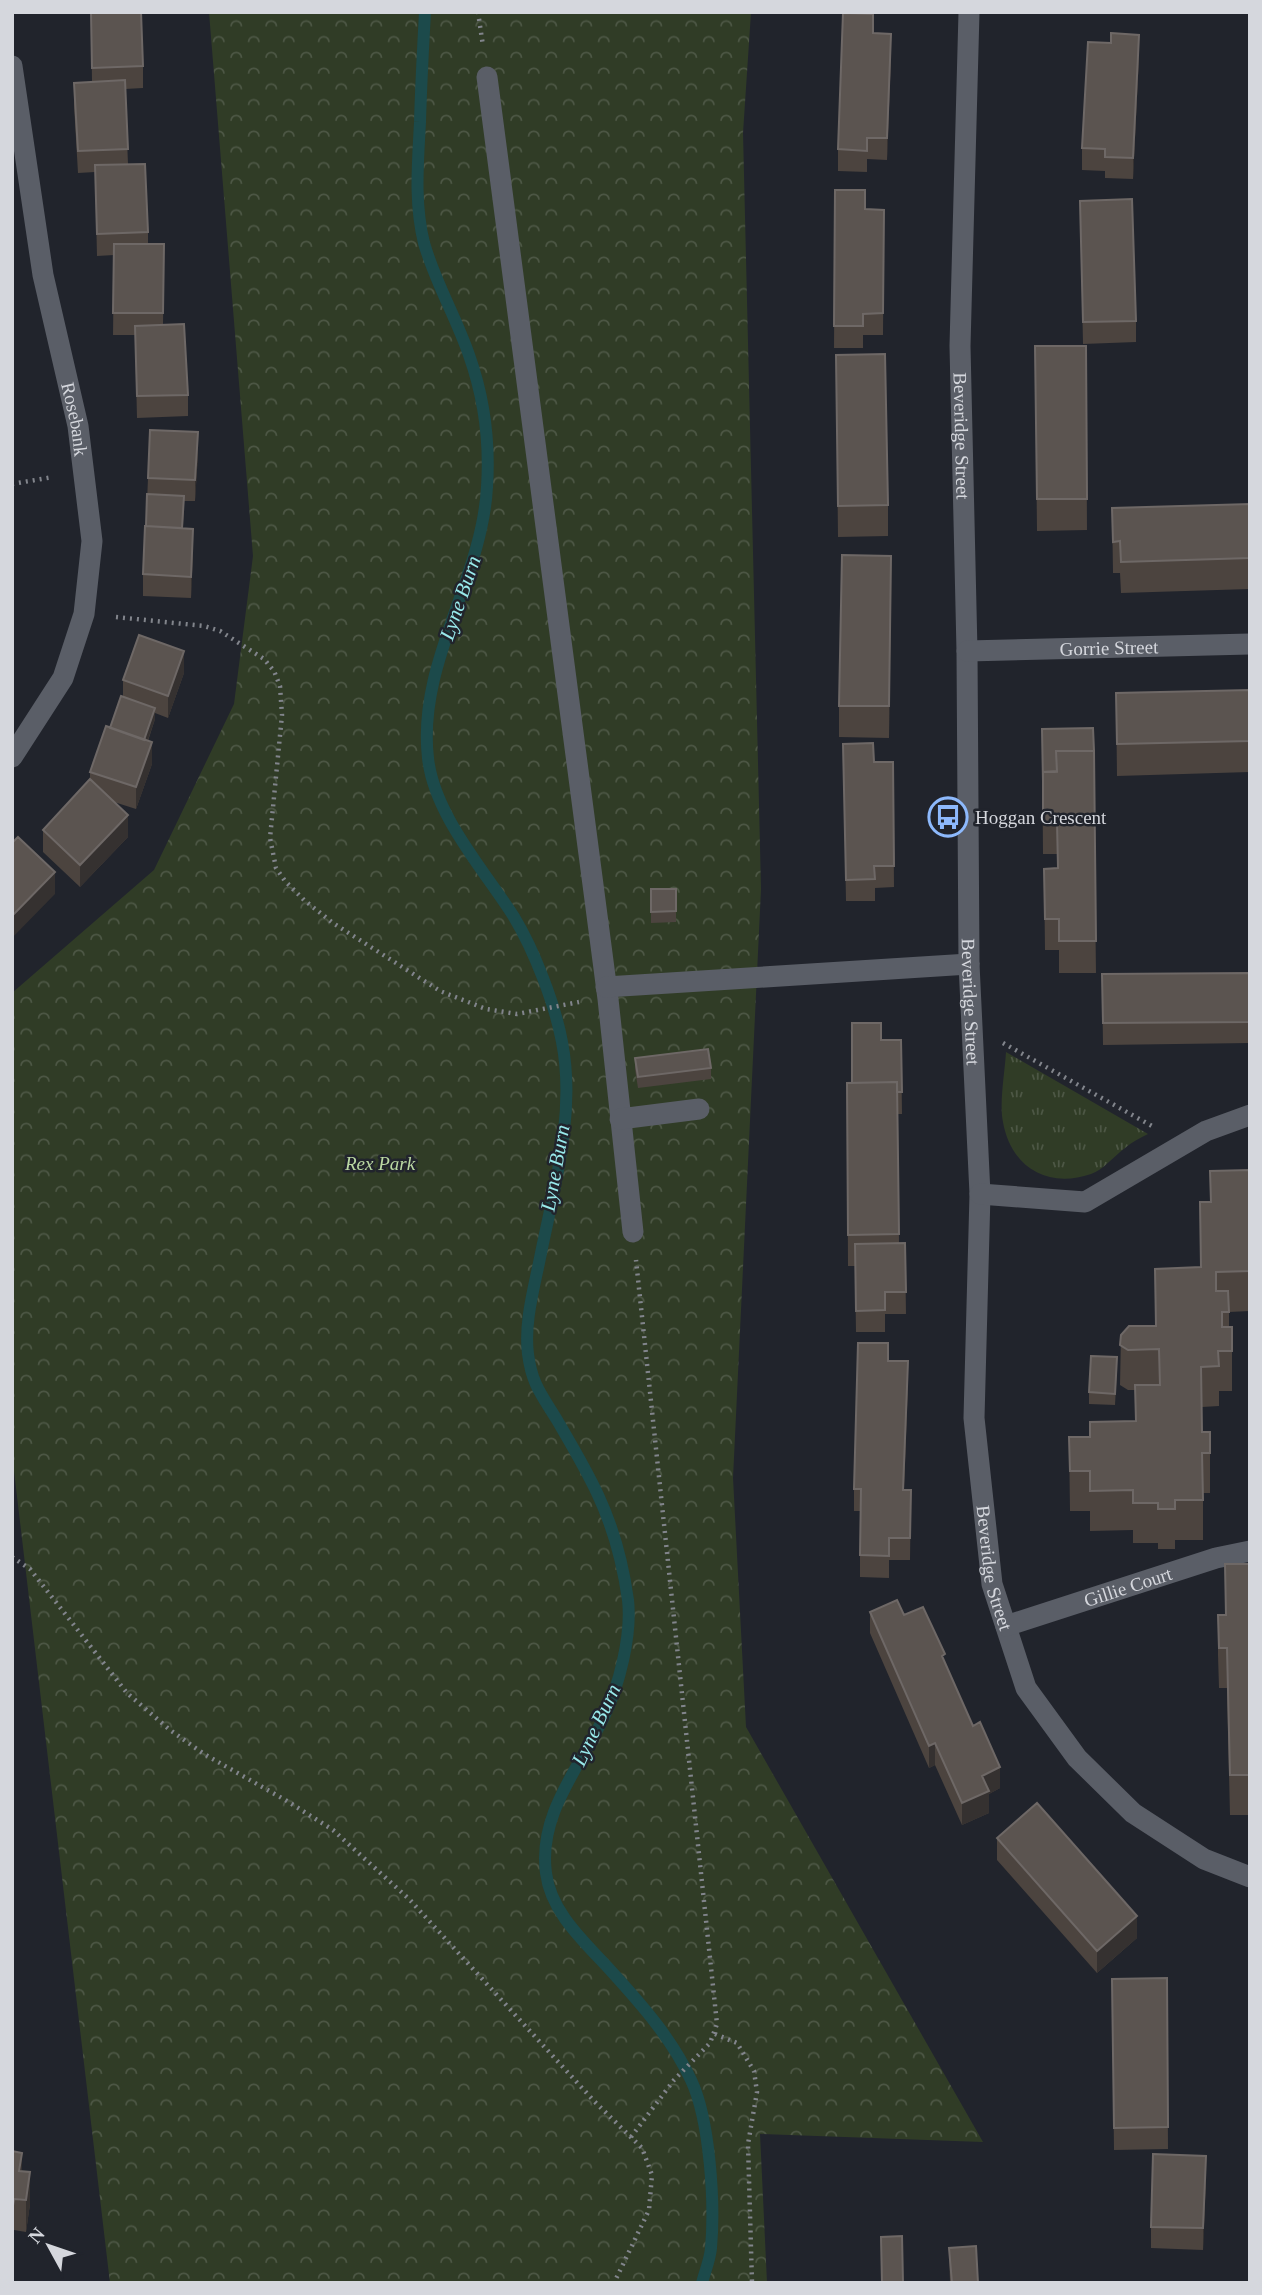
<svg xmlns="http://www.w3.org/2000/svg" width="1262" height="2295" viewBox="0 0 1262 2295" font-family="'Times New Roman',serif">
	<style>
		.grass { fill: url(#grass-tufts) }
		.park { fill: url(#park-crowns) }
		.lines { fill: none; stroke-linecap: round; stroke-linejoin: round }
		.stream { stroke: #1c4a4b; stroke-width: 12 }
		.path { stroke: #82858c; stroke-width: 4.5; stroke-dasharray: 2 5; stroke-linecap: butt }
		.minor { stroke: #5a5e67; stroke-width: 21 }
		.wall { fill: #4c443f }
		.shaded-wall { fill: #353130 }
		.building { fill: #5b5450; stroke: #6e6866; stroke-width: 2 }
		.labels { text-anchor: middle; stroke-width: 5; stroke-linejoin: round; paint-order: stroke }
		.street-label { font-size: 19px; fill: #d5d7dd; stroke: #21242c }
		.poi-label { font-size: 19px; fill: #d5d7dd; stroke: #21242c; text-anchor: start }
		.park-label { font-size: 19px; font-style: italic; fill: #bbd9a3; stroke: #21242c }
		.water-label { font-size: 21px; font-style: italic; fill: #98e9eb; stroke: #21242c }
	</style>
	<defs>
		<pattern id="grass-tufts" width="24" height="20" patternUnits="userSpaceOnUse" patternTransform="scale(1.75)"><rect width="24" height="20" fill="#303c26"/><path d="M3 7l-1-3M5 7V3M7 7l1-3M15 17l-1-3M17 17v-4M19 17l1-3" fill="none" stroke="#4d5745"/></pattern>
		<pattern id="park-crowns" width="20" height="18" patternUnits="userSpaceOnUse" patternTransform="scale(1.75)"><rect width="20" height="18" fill="#303c26"/><path d="M2 6a3 3 0 1 1 6 0M12 15a3 3 0 1 1 6 0" fill="none" stroke="#4d5745"/></pattern>
	</defs>
	<rect width="100%" height="100%" fill="#21242c"/>
	<path class="grass" d="M1006,1052L1148,1134C1140,1138 1132,1142 1125,1148C1114,1156 1103,1170 1091,1174C1047,1189 1011,1167 1003,1122C999,1103 1005,1072 1006,1052Z"/>
	<path class="park" d="M209,12H751L743,133L761,889L733,1478L746,1727L983,2142L760,2134L767,2283H110L12,1454V993L154,870L234,704L253,556Z"/>
	<g class="lines">
		<path class="stream" d="M425,12C423,49 421,85 420,122C418,162 414,203 424,243C435,282 456,317 469,355C484,397 490,442 487,487C482,580 417,663 428,758C434,815 485,871 514,917C534,950 555,1004 562,1042C576,1113 554,1188 540,1258C534,1288 524,1323 528,1354C532,1385 542,1395 557,1420C571,1444 586,1469 598,1495C613,1527 623,1564 628,1600C632,1635 619,1686 604,1717C579,1768 538,1815 546,1873C551,1914 587,1944 612,1972C642,2005 672,2039 691,2080C710,2120 715,2203 711,2248C710,2260 705,2271 702,2283"/>
		<path class="path" d="M478,12L483,46
			M12,484L53,477
			M116,617L204,626L220,631L264,659L274,671L280,686L282,715L270,838L276,868L285,881L304,900L333,923L440,991L486,1009L517,1014L579,1002
			M1003,1043L1152,1126
			M12,1557L30,1569L127,1693L170,1730L204,1754L287,1801L333,1830L409,1899L594,2101L642,2148L652,2175L649,2210L614,2283
			M715,2034L737,2043L754,2071L757,2092L748,2144L752,2283
			M631,2137L674,2080L710,2043L717,2024L636,1260"/>
		<g class="minor">
			<path id="s1" d="M969,12L960,346L967,651L969,964L980,1194L974,1418L992,1584L1026,1688L1077,1758L1133,1813L1204,1859L1250,1877"/>
			<path id="s2" d="M12,66L43,275L78,426L92,541L84,614L63,678L12,757"/>
			<path d="M487,77L608,999L633,1232"/>
			<path id="s3" d="M967,651L1250,644"/>
			<path d="M606,987L969,964"/>
			<path d="M620,1119L699,1109"/>
			<path d="M980,1194L1085,1202L1206,1131L1250,1115"/>
			<path id="s4" d="M1006,1626L1216,1558L1250,1551"/>
		</g>
	</g>
	<path class="wall" d="M91,12L143,66V88L125,89L128,164L148,232V244H164L163,325L188,395V416L137,418L135,335H113L114,255L97,256L95,172L78,173L74,105V83L92,82Z
		M1116,12H1141V14Z
		M873,33L891,56L887,160L867,159V172L838,171V149Z
		M1139,56L1133,179L1105,178V171L1082,170V148Z
		M835,190L865,209L884,210L883,335H863V348H834Z
		M1080,201L1136,321V342L1083,344Z
		M1035,346H1086L1087,530L1037,531Z
		M836,355L888,505V536L838,537Z
		M198,454L195,501H184L183,528L193,551L191,598L143,596V574L146,526L148,478Z
		M1250,504V589L1121,593L1120,573H1113L1112,508Z
		M891,587L889,738L839,737V706Z
		M184,673L168,718L155,713V719L148,741L152,764L136,809L114,802L128,837L80,887L43,852V830L90,780V772L123,697V680Z
		M1250,690V772L1117,776L1116,693Z
		M1093,728L1096,973H1059V950H1045L1044,869L1057,868V854H1043L1042,729Z
		M843,744L874,762H893L894,887L875,888V901H846Z
		M651,889H676V922L651,923Z
		M1250,973V1043L1103,1045L1102,974Z
		M881,1040H901L902,1114H898L899,1243H905L906,1314H885V1332H856L855,1266H848L847,1083H852Z
		M635,1058L711,1068V1079L638,1088L635,1069Z
		M1250,1170V1311L1229,1312V1327L1232,1351V1391H1219V1406L1202,1407V1432H1210V1493H1203V1540H1175V1549H1158V1543H1133V1530L1090,1531V1511H1070L1069,1437H1090L1135,1421V1390H1128L1120,1385L1121,1335L1156,1326L1155,1269L1201,1267L1200,1202H1210Z
		M888,1361L908,1383L904,1490H911L910,1560H889V1578L860,1577V1511H854V1489Z
		M1117,1369L1115,1405L1089,1404V1392Z
		M1225,1564H1250V1815H1230L1227,1688H1219L1218,1655V1615H1225Z
		M870,1612L904,1615L945,1662L1000,1788L989,1794V1813L962,1825L935,1765L929,1768L870,1633Z
		M997,1838L1137,1938L1097,1973L997,1860Z
		M1167,1978L1168,2149L1114,2150L1112,1979Z
		M12,2151L22,2171L30,2204L26,2232L14,2230L12,2243Z
		M1206,2177L1203,2250L1151,2248V2227Z
		M949,2248L978,2283H950Z"/>
	<path class="shaded-wall" d="M891,34V56L887,160V138Z
		M1139,35V56L1133,179V158Z
		M198,432V454L195,501V480Z
		M193,529V551L191,598V577Z
		M891,556V587L889,738V706Z
		M184,651V673L168,718V696Z
		M155,708V719L143,754V743Z
		M152,742V764L136,809V787Z
		M128,815V837L80,887V865Z
		M55,872V894L12,938V916Z
		M908,1361V1383L903,1511V1490Z
		M935,1743V1765L929,1768V1746Z
		M1000,1767V1788L989,1794V1813L962,1825V1803L982,1776Z
		M1137,1916V1938L1097,1973V1951Z
		M22,2153V2184L19,2202V2171Z
		M1206,2156V2177L1203,2250V2228Z
		M30,2172V2204L26,2232V2200Z
		M14,2199V2230L12,2243V2212Z"/>
	<path class="building" d="M91,12H141L143,66L92,68Z
		M843,13L873,14V33L891,34L887,138H867V151L838,149Z
		M1111,33L1139,35L1133,158L1105,157V149L1082,148L1088,42L1111,43Z
		M125,80L128,149L78,151L74,83Z
		M145,164L148,232L97,234L95,165Z
		M835,190H865V209L884,210L883,313L863,314V326H834Z
		M1132,199L1136,321L1083,322L1080,201Z
		M114,244H164L163,313H113Z
		M184,324L188,395L137,396L135,326Z
		M1035,346H1086L1087,499H1037Z
		M885,354L888,505L838,506L836,355Z
		M150,430L198,432L195,480L148,478Z
		M147,494L184,496L182,528L146,526Z
		M1250,504V558L1121,562L1120,541L1113,542L1112,508Z
		M145,526L193,529L191,577L143,574Z
		M842,555L891,556L889,706H839Z
		M139,635L184,651L168,696L123,680Z
		M1250,690V741L1117,744L1116,693Z
		M121,696L155,708L144,740L110,728Z
		M106,726L152,742L136,787L90,772Z
		M1093,728L1094,751H1056L1057,772H1043V782L1042,729Z
		M873,743L874,762H893L894,866H874L875,879L846,880L843,744Z
		M1056,751H1094L1096,941H1059V919H1045L1044,869L1058,868L1057,822H1043V772L1057,771Z
		M90,779L128,815L80,865L43,830Z
		M18,837L55,872L12,916V843Z
		M651,889H676V911L651,912Z
		M1250,973V1022L1103,1023L1102,974Z
		M852,1023H881V1040H901L902,1092H897V1082L852,1083Z
		M708,1049L711,1068L638,1077L635,1058Z
		M897,1082L899,1234L848,1235L847,1083Z
		M1250,1170V1271L1216,1272V1291H1228L1229,1312H1222V1327H1232V1351H1218L1219,1366L1201,1367L1202,1432H1210V1453H1202L1203,1500H1175V1509H1158V1503H1133V1490L1090,1491V1471H1070L1069,1437H1090V1422L1136,1421L1135,1385H1160L1159,1349L1128,1350L1120,1345L1121,1335L1129,1326H1156L1155,1269L1201,1267L1200,1202H1211L1210,1171Z
		M905,1243L906,1292H885V1310L856,1311L855,1244Z
		M858,1343H888V1361H908L903,1490H911L910,1538H889V1556L860,1555L861,1489H854Z
		M1091,1356L1117,1357L1115,1394L1089,1392Z
		M1225,1564H1250V1775H1230L1227,1648H1219L1218,1615H1226Z
		M897,1600L904,1615L923,1607L945,1654L942,1656L973,1726L980,1722L1000,1767L982,1776L989,1791L962,1803L935,1743L929,1746L870,1612Z
		M1037,1803L1137,1916L1097,1951L997,1838Z
		M1167,1978L1168,2127L1114,2128L1112,1979Z
		M12,2151L22,2153L19,2171L30,2172L26,2200L14,2199L12,2212Z
		M1153,2154L1206,2156L1203,2228L1151,2227Z
		M902,2236L903,2283H882L881,2237Z
		M976,2246L978,2283H952L949,2248Z"/>
	<defs>
		<g id="bus-ring" transform="scale(2.0125)"><circle r="9.5" fill="#21242c" stroke="#8db9fc" stroke-width="1.5"/><path d="M-5-6H5V4H4V6H2V4H-2V6H-4V4H-5ZM-3.5-4V0h7V-4ZM-3.5 1.2v1.5H-2V1.2ZM2 1.2v1.5H3.5V1.2Z" fill="#8db9fc"/></g>
	</defs>
	<g fill-rule="evenodd">
		<use href="#bus-ring" x="948" y="817"/>
	</g>
	<g class="labels">
		<g class="street-label">
			<text dy="7" stroke="none"><textPath href="#s2" startOffset="359">Rosebank</textPath></text>
			<text dy="7" stroke="none"><textPath href="#s1" startOffset="424">Beveridge Street</textPath></text>
			<text dy="7" stroke="none"><textPath href="#s3" startOffset="142">Gorrie Street</textPath></text>
			<text dy="7" stroke="none"><textPath href="#s1" startOffset="990">Beveridge Street</textPath></text>
			<text dy="7" stroke="none"><textPath href="#s1" startOffset="1558">Beveridge Street</textPath></text>
			<text dy="7" stroke="none"><textPath href="#s4" startOffset="128">Gillie Court</textPath></text>
		</g>
		<g class="poi-label">
			<text x="975" y="824">Hoggan Crescent</text>
		</g>
		<g class="park-label">
			<text x="380" y="1170">Rex Park</text>
		</g>
		<g class="water-label">
			<text transform="translate(460 598) rotate(-71)" y="7">Lyne Burn</text>
			<text transform="translate(555 1168) rotate(-80)" y="7">Lyne Burn</text>
			<text transform="translate(596 1725) rotate(-65)" y="7">Lyne Burn</text>
		</g>
	</g>
	<rect width="1262" height="2295" fill="none" stroke="#d5d7dd" stroke-width="28"/>
	<g transform="translate(49 2246) rotate(310)" stroke="#21242c" stroke-width="5" paint-order="stroke">
	<path d="M0-5L12 26L0 18L-12 26Z" fill="#d5d7dd"/>
	<text y="-10" font-size="19" font-weight="bold" text-anchor="middle" fill="#d5d7dd">N</text>
	</g>
</svg>
